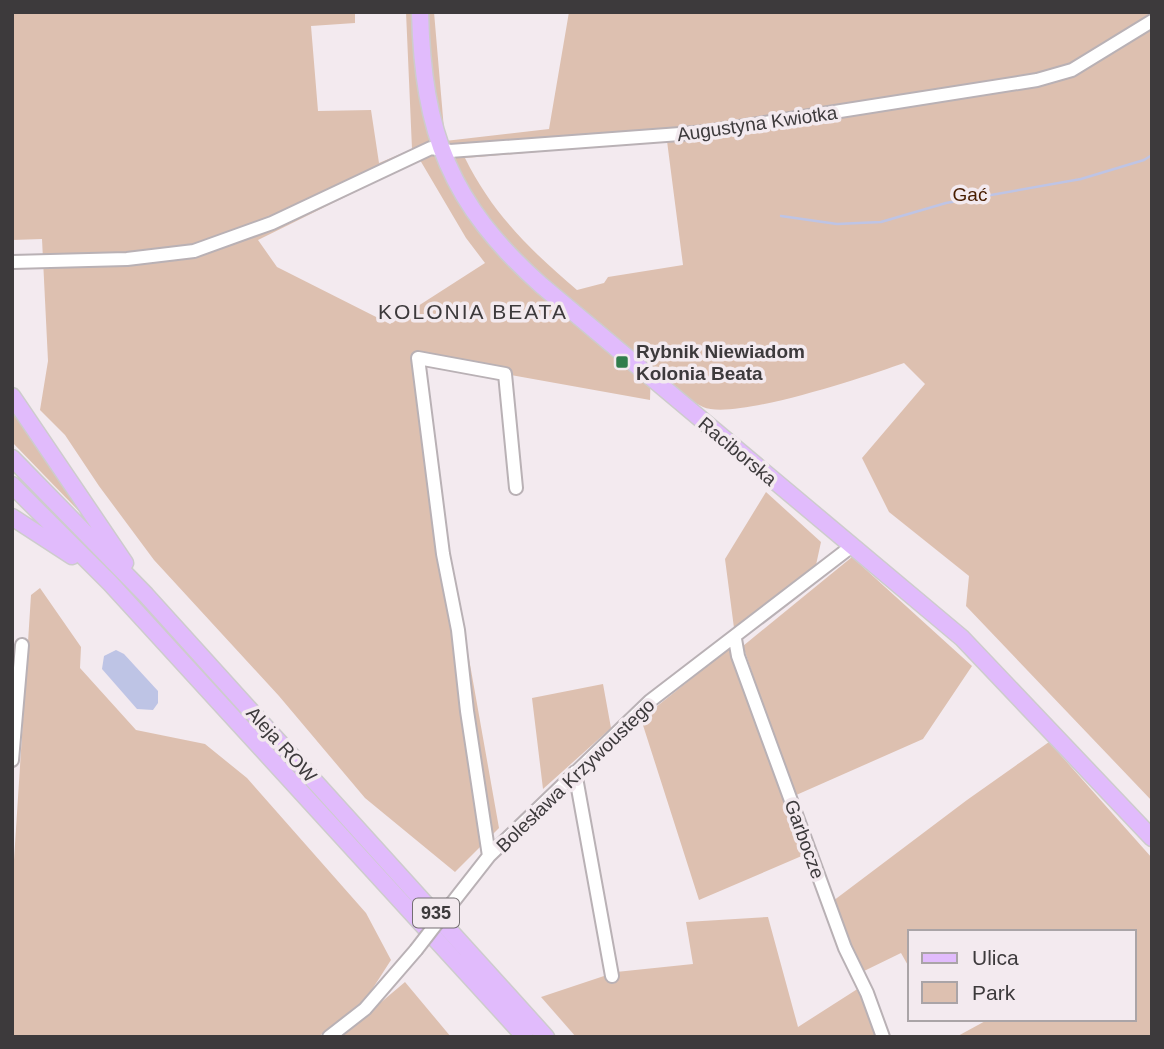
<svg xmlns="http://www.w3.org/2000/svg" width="1164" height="1049" viewBox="0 0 1164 1049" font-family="Arial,sans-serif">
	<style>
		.green { fill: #ddc0b0; fill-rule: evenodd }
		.water { fill: #bec4e5 }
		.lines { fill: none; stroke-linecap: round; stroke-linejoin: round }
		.stream { stroke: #bec4e5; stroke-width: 2.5 }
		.minor-casing { stroke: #b9b1b5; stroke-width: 16 }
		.major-casing { stroke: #cdcccc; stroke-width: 19 }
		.minor { stroke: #fff; stroke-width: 12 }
		.major { stroke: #e1bbfc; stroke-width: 16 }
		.minor-bridge-casing { stroke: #b9b1b5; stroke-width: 16; stroke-linecap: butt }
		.minor-bridge { stroke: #fff; stroke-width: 12 }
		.poi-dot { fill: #317d4c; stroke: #f3eaef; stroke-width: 2.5 }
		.labels { text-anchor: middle; stroke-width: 7; stroke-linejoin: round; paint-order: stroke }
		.shield { fill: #f3eaef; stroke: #746f72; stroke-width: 2 }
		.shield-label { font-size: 18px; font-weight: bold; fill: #3d3a3c }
		.street-label { font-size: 19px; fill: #3d3a3c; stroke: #f3eaef }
		.park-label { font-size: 19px; fill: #481d00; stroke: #f3eaef }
		.poi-label { font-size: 19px; font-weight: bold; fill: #3d3a3c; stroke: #f3eaef; text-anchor: start }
		.neighbourhood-label { font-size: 21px; letter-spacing: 2px; fill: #3d3a3c; stroke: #f3eaef }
	</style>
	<rect width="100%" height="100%" fill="#f3eaef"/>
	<path class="green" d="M12,12H355V23L311,26L318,111L371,110L379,163L412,149L406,12H434L445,141L549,129L569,12H1152V801L966,606L969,576L889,512L862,458L925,384L904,363C867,376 735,421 703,407C685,399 667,379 651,367L650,400L505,374L415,354L499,828L455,872L365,798L279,696L154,560L99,486L65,435L40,410L48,361L42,239L12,240ZM667,141L683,265L608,277L604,283L577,290C531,251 492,213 465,158ZM420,160L466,238L485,263L390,324L277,267L258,240Z
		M12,405L102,535L12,442Z
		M766,492L821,542L816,565L734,628L725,559Z
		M852,557L972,666L923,739L794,796L743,646Z
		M40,588L81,647L80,668L136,730L205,744L247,778L366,913L391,960L364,1002L318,1037H12V891L31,595Z
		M731,647L804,855L699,900L641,719Z
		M603,684L611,728L543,789L532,698Z
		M1049,742L1152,858V1037H956L989,1019H1134V932H910V969L901,953L862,972L833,901L967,800Z
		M768,917L798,1027L859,988L875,1037H576L541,997L616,972L693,964L686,922Z
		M405,982L451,1037H340Z"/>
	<path class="water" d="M116,650L124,654L158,691V703L153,710L137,709L102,669L104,656Z"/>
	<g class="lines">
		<path class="stream" d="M781,216L837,224L881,222L946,203L1081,179L1144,160L1152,155"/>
		<g class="minor-casing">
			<path id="minor" d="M12,262L127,259L194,251L272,223L431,148L450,151L707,132L1037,80L1072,70L1152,21
				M735,639L738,656L845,948L867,993L883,1037
				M12,760L22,645
				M575,772L612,976
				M489,856L467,711L458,630L443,554L418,358L505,374L516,488
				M453,902L489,856L650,701L852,546
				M329,1037L365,1009L416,950"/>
		</g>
		<g class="major-casing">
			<path id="major" d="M420,12C423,133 450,204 541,285L962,638L1152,838
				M12,396L125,563
				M12,458L146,595L546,1037
				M12,485L111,584L525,1037
				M12,517L72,556"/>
		</g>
		<use href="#minor" class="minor"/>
		<use href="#major" class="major"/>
		<g class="minor-bridge-casing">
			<path id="minor-bridge" d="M416,950L453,902"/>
		</g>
		<use href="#minor-bridge" class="minor-bridge"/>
	</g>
	<rect class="poi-dot" x="615" y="355" width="14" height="14" rx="3.5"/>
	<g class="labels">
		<rect class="shield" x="413" y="898.5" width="46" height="29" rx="5"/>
		<g class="shield-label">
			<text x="436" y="919">935</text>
		</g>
		<g class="street-label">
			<text transform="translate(757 123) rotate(-8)" y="7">Augustyna Kwiotka</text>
			<text transform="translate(738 451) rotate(40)" y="7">Raciborska</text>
			<text transform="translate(282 744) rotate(48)" y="7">Aleja ROW</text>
			<text transform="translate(575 775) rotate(-44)" y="7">Bolesława Krzywoustego</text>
			<text transform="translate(805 839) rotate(70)" y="7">Garbocze</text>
		</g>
		<g class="park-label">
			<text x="970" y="201">Gać</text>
		</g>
		<g class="poi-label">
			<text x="636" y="358">Rybnik Niewiadom<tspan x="636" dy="22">Kolonia Beata</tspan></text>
		</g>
		<g class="neighbourhood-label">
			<text x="473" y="319">KOLONIA BEATA</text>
		</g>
	</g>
	<rect width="1164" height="1049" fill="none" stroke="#3d3a3c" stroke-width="28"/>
	<rect x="908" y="930" width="228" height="91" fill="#f3eaef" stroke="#aaa4a7" stroke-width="2"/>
	<rect x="922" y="953" width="35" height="10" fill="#e1bbfc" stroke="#aaa4a7" stroke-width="2"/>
	<text x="972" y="965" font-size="21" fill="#3d3a3c">Ulica</text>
	<rect x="922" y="982" width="35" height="21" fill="#ddc0b0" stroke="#aaa4a7" stroke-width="2"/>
	<text x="972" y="1000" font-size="21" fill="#3d3a3c">Park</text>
</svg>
